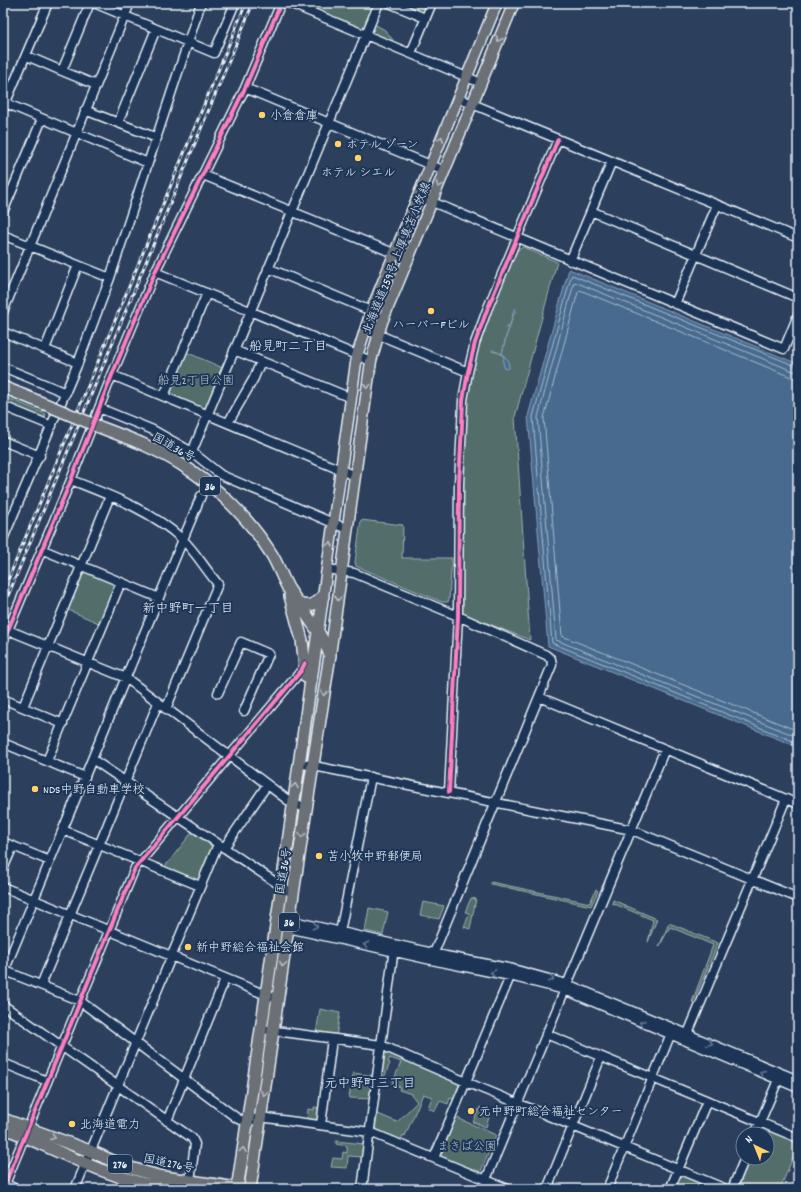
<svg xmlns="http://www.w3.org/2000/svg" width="801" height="1192" viewBox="0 0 801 1192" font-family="Dekko,'Klee One',sans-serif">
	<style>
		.green { fill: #536e6b; stroke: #9eb0b2 }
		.water { fill: #476a8e; stroke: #87a0b8 }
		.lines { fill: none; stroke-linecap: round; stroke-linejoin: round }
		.shore { stroke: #a8bbce; stroke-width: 1 }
		.minor-casing { stroke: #e8f1f8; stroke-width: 11 }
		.major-casing { stroke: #e8f1f8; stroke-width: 13 }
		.highway-casing { stroke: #e8f1f8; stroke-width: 14 }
		.minor { stroke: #1d3557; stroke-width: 8 }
		.major { stroke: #6b6f75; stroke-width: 10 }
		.highway { stroke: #6b6f75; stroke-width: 11 }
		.rail-casing { stroke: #e8f1f8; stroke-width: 3 }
		.rail { stroke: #1d3557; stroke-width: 1.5; stroke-dasharray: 4.5; stroke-linecap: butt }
		.highway-bridge-casing { stroke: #e8f1f8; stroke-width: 14; stroke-linecap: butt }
		.highway-bridge { stroke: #6b6f75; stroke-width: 11 }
		.cycleway-casing { stroke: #1d3557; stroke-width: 6 }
		.cycleway { stroke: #ff80c0; stroke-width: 4 }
		.oneway { stroke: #b6bdc4 }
		.oneway2 { stroke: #64778f }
		.poi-dot { fill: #ffd166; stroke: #1d3557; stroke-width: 1.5 }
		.labels { text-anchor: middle; stroke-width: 4; stroke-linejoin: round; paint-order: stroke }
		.shield { fill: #1d3557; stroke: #abb9c8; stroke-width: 1 }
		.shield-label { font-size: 11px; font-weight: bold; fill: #e8f1f8 }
		.poi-label { font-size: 12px; fill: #e8f1f8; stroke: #1d3557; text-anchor: start }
		.street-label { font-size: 12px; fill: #e8f1f8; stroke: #1d3557 }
		.park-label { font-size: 12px; fill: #b4c3c7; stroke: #1d3557 }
		.neighbourhood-label { font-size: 13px; fill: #e8f1f8; stroke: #1d3557 }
	</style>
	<rect width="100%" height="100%" fill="#2c3f5c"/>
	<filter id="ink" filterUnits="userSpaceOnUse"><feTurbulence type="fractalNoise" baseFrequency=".025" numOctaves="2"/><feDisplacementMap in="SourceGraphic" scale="8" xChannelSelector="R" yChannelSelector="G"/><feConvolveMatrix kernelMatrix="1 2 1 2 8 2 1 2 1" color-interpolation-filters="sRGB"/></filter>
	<g filter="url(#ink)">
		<path class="green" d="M296,3H374L364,26L361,29Z
			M395,3H429L424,15Z
			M374,24L385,30L393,40L392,41L372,34L370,32Z
			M523,247L557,262L515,417L530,640L464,614L460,608L465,425L467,400L472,375L479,344L490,313L516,251Z
			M186,352L223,368L205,409L167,395Z
			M3,396L46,414L44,420L3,403Z
			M361,520L403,525L402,558H452L449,599L448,602H442L356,566L355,562Z
			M83,570L118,584L101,624L66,609Z
			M297,818H299L291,872L289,873L294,833Z
			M193,831L211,843L212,846L197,882L163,869Z
			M491,882L590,903L596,889L598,891L591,906L491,884Z
			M471,898L476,899L470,929L464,927L469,913L465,912Z
			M613,900L657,919L648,942L653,920L612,903Z
			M423,902L444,906L439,919L420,915Z
			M369,908L388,912L383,935L365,931Z
			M669,923L718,943L693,1003L692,1002L713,945L670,927L659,947Z
			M320,1009L340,1013L336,1037L316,1034Z
			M387,1052L460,1082L461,1085L455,1100L450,1098L448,1104L440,1101L435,1111L428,1108L432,1097L423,1094L405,1136L403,1135L401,1141L374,1130L378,1114L397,1122L417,1102L411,1094L399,1090L400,1087L392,1084L401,1062L390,1058L388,1062L390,1063L382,1083L380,1082L384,1055Z
			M353,1073L375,1076L372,1099L349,1098Z
			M314,1107L321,1108L319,1120L316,1121L307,1120L308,1109L314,1110Z
			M480,1107L491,1111L486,1127L473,1122Z
			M455,1117L496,1135L481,1171L478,1173L438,1156Z
			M761,1127L798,1141V1145L780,1189H736L748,1158H767V1134H758Z
			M336,1141L364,1144L363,1157L348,1156L347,1168L331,1167L333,1158L342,1159L343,1152L347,1153V1146L336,1144Z
			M680,1174L721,1189H674Z"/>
		<path class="water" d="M569,269L798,364V747L548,646L528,416Z
			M514,309H516V311C511,316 504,345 502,354L508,360L509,368L505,369L503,363L504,357L498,352H493L492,350L502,354L506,336L509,329L505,327H510Z"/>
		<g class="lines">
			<path class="shore" d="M798,367L572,275L571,277L533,417L552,643L798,743
				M798,372L793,371L575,282L574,283L538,417L556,640L798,737
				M798,378L791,377L580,290L578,292L544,418L562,636L798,731"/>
			<g class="minor-casing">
				<path id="minor" d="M90,3L62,71L96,85
					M94,3L214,53L235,3
					M289,3L481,83
					M389,3L425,18
					M411,53L432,3
					M27,56L62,71
					M245,88L445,171
					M458,98L798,238
					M3,102L148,163
					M3,109L48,3
					M85,110L157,138
					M118,123L156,29
					M203,175L408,259
					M418,196L784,349L798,315
					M591,211L798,298
					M3,212L42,119
					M3,235L110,278
					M570,261L612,161
					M268,268L371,311
					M155,272L371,361
					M675,304L717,205
					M3,312L130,3
					M365,329L468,372
					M3,332L78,363
					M45,349L78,265
					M234,350L351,398
					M3,367L66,393
					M112,375L355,476
					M164,396L207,293
					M3,406L52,426
					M99,408L153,430L192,452L221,475L347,529
					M228,423L254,378L261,361
					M3,441L40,456
					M192,452L379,3
					M71,480C109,495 151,510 182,539C195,551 206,570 218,584L166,709
					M3,539L78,363L110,278L201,3
					M41,549L159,598
					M327,569L354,573L458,616L546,655L551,659L552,665L431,960
					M8,630L126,678L293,804L306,808
					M3,642L71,480L112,375L155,272L245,88L281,3
					M218,693L241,642L269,654L244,711
					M539,697L798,804
					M3,699L63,724
					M23,707L110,496
					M3,743L85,777
					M92,759L293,894
					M47,761L121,582
					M299,763L632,830L798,898
					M449,792L458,616L459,483L462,425L463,400L468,372L475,343L487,310L558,139
					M63,830L200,886
					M3,842L50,861
					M224,848L267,785
					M3,869L13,846
					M3,887L271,997
					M285,921L289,920L446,956L513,969L567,984L798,1080
					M284,926L288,928L431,960L510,976L565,990L798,1088
					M340,932L371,777
					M3,970L80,1001L238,1119L248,1122L260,1117L370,1132L508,1189
					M3,974L201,496
					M41,985L158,703
					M3,1005L192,1138L195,1144L190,1181
					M268,1030L381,1045L466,1082L726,1189
					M546,1034L798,1138
					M686,1038L786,799
					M3,1063L47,1081
					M167,1121L225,979
					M321,1125L332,1039
					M755,1134L778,1080
					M434,1158L512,972
					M3,1183L16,1189
					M3,1189L135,868L301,671L305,664
					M75,1189L218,844
					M362,1189L394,948
					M482,1189L665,749
					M547,1189L601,1057
					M607,1189L672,1031
					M670,1189L707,1101
					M732,1189L745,1158"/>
			</g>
			<g class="major-casing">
				<path id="major" d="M318,632L357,356L371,311L497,3
					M330,655L371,361L382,322L514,3"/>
			</g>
			<g class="highway-casing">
				<path id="highway" d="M3,387L52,407
					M97,426C126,437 156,448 182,465C217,486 251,521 272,555C278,565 282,577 288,588C302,610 320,630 330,655L293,894L250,1189
					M290,596L302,640L306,677
					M299,604C311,608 315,604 323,596
					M3,1119L90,1151L124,1166L158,1176L243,1189
					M3,1127C57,1150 111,1180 169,1189
					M237,1189C266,1004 291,818 318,632"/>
			</g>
			<use href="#minor" class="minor"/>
			<use href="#major" class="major"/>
			<use href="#highway" class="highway"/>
			<g class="rail-casing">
				<path id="rail" d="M3,592L246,3
					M3,608L253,3"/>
			</g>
			<use href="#rail" class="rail"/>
			<g class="highway-bridge-casing">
				<path id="highway-bridge" d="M52,407L97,426"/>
			</g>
			<use href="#highway-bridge" class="highway-bridge"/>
			<g class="cycleway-casing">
				<path id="cycleway" d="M3,642L71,480L112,375L155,272L245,88L281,3
					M449,792L458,616L459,483L462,425L463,400L468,372L475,343L487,310L558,139
					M3,1189L135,868L301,671L305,663"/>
			</g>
			<use href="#cycleway" class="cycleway"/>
		</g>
		<defs><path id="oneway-chevron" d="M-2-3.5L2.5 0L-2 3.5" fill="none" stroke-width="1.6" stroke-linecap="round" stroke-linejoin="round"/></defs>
		<g class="oneway">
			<use href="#oneway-chevron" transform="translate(499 39) rotate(112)"/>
			<use href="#oneway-chevron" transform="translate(441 139) rotate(-68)"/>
			<use href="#oneway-chevron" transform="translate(439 185) rotate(112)"/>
			<use href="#oneway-chevron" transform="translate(367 386) rotate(98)"/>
			<use href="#oneway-chevron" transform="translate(330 544) rotate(-82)"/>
			<use href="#oneway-chevron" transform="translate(338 598) rotate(98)"/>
			<use href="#oneway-chevron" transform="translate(324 693) rotate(99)"/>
			<use href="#oneway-chevron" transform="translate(295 786) rotate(-81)"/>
			<use href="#oneway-chevron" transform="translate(302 835) rotate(98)"/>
			<use href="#oneway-chevron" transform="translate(283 964) rotate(98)"/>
			<use href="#oneway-chevron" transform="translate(264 1093) rotate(98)"/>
			<use href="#oneway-chevron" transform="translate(53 1137) rotate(21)"/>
			<use href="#oneway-chevron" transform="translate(243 1150) rotate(-81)"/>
		</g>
		<g class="oneway2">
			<use href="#oneway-chevron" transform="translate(315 926) rotate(13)"/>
			<use href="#oneway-chevron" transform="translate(366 945) rotate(-167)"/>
			<use href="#oneway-chevron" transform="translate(493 973) rotate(-169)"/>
			<use href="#oneway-chevron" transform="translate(551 979) rotate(15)"/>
			<use href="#oneway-chevron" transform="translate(642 1023) rotate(-157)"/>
			<use href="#oneway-chevron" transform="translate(710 1043) rotate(23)"/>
			<use href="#oneway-chevron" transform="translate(762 1073) rotate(-157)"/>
		</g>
	</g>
	<g class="poi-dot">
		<circle cx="262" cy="115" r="4"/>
		<circle cx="338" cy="144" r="4"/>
		<circle cx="358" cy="158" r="4"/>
		<circle cx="431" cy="311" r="4"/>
		<circle cx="35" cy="789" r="4"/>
		<circle cx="319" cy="856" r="4"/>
		<circle cx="188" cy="947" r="4"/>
		<circle cx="471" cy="1111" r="4"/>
		<circle cx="72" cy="1124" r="4"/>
	</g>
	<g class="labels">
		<g class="shield">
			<rect x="200" y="477" width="20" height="18" rx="3"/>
			<rect x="279" y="913" width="20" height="18" rx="3"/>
			<rect x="108" y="1155" width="24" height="18" rx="3"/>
		</g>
		<g class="shield-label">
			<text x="210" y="490">36</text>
			<text x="289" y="926">36</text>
			<text x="120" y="1168">276</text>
		</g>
		<g class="poi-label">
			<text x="270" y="119">小倉倉庫</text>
			<text x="346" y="148">ホテル ゾーン</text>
			<text x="358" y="176" text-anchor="middle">ホテル シエル</text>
			<text x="431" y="328" text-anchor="middle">ハーバーFビル</text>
			<text x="43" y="793">NDS中野自動車学校</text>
			<text x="327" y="860">苫小牧中野郵便局</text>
			<text x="196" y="951">新中野総合福祉会館</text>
			<text x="479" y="1115">元中野町総合福祉センター</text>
			<text x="80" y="1128">北海道電力</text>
		</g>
		<g class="street-label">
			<text transform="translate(396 258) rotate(-68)" y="4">北海道道259号 上厚真苫小牧線</text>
			<text transform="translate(174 447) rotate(29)" y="4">国道36号</text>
			<text transform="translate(283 871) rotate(-81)" y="4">国道36号</text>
			<text transform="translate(169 1163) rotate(12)" y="4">国道276号</text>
		</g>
		<g class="park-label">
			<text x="196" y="384">船見2丁目公園</text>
			<text x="467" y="1150">まきば公園</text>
		</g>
		<g class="neighbourhood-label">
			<text x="288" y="350">船見町二丁目</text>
			<text x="188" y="612">新中野町一丁目</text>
			<text x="370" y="1087">元中野町三丁目</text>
		</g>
	</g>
	<rect width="801" height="1192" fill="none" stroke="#1d3557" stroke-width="16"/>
	<rect x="8" y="8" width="785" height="1176" fill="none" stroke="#e8f1f8" stroke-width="1.5" filter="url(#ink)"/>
	<g transform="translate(755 1146) rotate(317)"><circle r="19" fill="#1d3557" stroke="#6e8097"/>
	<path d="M0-3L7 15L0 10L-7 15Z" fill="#ffd166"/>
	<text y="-6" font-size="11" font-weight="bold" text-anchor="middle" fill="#e8f1f8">N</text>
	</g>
</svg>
